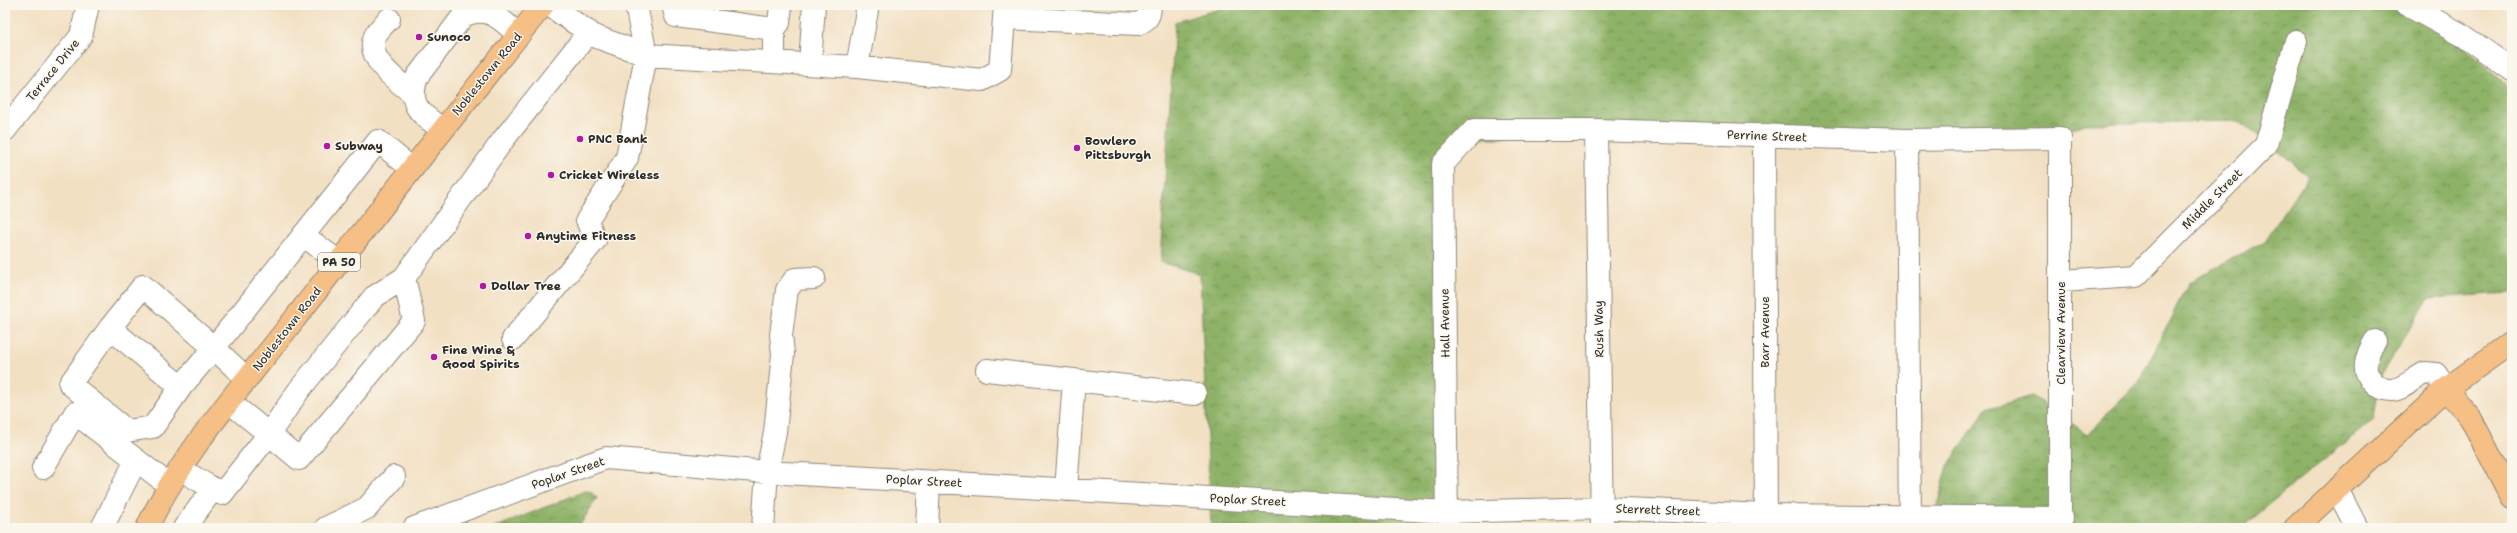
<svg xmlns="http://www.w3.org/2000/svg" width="2517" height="533" viewBox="0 0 2517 533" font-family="'Shantell Sans',sans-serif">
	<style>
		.forest { fill: url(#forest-crowns); stroke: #5c6e4a }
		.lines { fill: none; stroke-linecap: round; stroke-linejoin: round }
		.minor-casing { stroke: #8e8677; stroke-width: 24 }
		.major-casing { stroke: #8e8677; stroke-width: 24 }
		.minor { stroke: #fff; stroke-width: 22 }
		.major { stroke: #f5bf86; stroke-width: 22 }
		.poi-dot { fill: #b5179e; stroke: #fbf7ec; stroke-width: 1.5 }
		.labels { text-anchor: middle; stroke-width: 3; stroke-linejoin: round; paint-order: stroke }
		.shield { fill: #fbf7ec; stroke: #696865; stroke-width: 1 }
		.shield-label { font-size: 11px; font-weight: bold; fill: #2b2b2b }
		.poi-label { font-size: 12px; font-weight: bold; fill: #2b2b2b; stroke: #fbf7ec; text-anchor: start }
		.street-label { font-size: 12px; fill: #2b2b2b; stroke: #fbf7ec }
	</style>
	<defs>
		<pattern id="forest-crowns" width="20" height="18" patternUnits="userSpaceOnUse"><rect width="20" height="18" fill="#8eb268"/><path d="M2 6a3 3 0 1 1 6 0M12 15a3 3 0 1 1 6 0" fill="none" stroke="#749156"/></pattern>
	</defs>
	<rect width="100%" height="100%" fill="#fbf7ec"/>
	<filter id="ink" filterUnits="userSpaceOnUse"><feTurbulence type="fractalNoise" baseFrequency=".025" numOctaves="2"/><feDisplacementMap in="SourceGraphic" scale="8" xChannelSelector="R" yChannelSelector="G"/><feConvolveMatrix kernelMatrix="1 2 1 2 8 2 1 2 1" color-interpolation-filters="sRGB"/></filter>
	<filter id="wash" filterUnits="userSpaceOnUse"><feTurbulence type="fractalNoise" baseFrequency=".012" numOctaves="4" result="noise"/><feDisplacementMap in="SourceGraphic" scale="16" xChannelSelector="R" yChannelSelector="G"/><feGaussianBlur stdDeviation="0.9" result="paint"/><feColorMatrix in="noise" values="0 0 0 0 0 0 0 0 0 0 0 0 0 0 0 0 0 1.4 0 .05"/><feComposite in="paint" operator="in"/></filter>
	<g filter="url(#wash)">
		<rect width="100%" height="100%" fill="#f2e0c3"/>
		<path class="forest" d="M1232,5H2418L2512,90V293L2429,298L2380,376L2374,419L2241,528H1931L1948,466L1986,409L2032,396L2087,434L2138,383L2189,282L2265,241L2309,175L2239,121L2084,124L2054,135L1464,138L1443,175L1447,528H1211L1200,274L1160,262L1175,22Z
			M585,491L591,492L597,498L578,528H494Z"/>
	</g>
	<g filter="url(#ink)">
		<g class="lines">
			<g class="minor-casing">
				<path id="minor" d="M549,5L594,36L646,55L857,67L868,5
					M673,5L676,16L774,29
					M2407,5L2464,36L2512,70
					M1004,18L1138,24C1148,19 1150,16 1150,5
					M389,19C384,24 378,30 375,36C364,58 399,83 414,94
					M774,62V29L779,23L781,5
					M810,64L814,5
					M857,67L982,80L1000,70L1005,5
					M442,129C421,114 407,106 417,77L463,16C489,4 500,19 519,35
					M5,130L81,36L88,5
					M1596,130L1602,528
					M1764,136L1766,528
					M1907,140L1910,528
					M303,235L339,262
					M404,278L414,321L299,459L269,434L299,390L374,297L404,278L503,140L589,32
					M2061,281L2136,276L2266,145L2296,41
					M143,286L214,348L181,387L110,328Z
					M110,328L70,384L127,431L153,427L181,387
					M513,339L595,240L587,220L627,158L646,55L636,5
					M2375,341C2370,349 2367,355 2366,364C2364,377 2379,391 2392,390C2403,389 2415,378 2425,373L2436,374L2446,389
					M987,370L1195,394
					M247,379L214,348L378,141L411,168
					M43,468L75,413L169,485
					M180,469L222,494L269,434L229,402
					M2337,489L2357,528
					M1066,490L1074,380
					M102,528L136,460
					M184,528L213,489
					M326,528L367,508L394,477
					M414,528L606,458L767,472L1447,512L1602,508L1766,515L2062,518
					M763,528L767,472L775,432L783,354L781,335L787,290L795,279L814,278
					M927,528L929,482
					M1447,528L1443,164L1474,130H1596L1907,140L2060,138V528"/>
			</g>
			<g class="major-casing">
				<path id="major" d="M2446,389L2470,417L2512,498
					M147,528C182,452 242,387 293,321C376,215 458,109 543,5
					M2295,528L2446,389L2512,342"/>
			</g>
			<use href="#minor" class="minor"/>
			<use href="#major" class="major"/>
		</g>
	</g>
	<g class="poi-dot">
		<circle cx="419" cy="37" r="4"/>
		<circle cx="580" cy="139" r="4"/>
		<circle cx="327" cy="146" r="4"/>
		<circle cx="1077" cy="148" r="4"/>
		<circle cx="551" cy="175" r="4"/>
		<circle cx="528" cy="236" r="4"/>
		<circle cx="483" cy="286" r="4"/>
		<circle cx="434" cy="357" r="4"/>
	</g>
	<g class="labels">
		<rect class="shield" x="318" y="253" width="42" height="18" rx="3"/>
		<g class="shield-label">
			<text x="339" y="266">PA 50</text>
		</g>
		<g class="poi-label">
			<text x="427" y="41">Sunoco</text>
			<text x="588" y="143">PNC Bank</text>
			<text x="1085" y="145">Bowlero<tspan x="1085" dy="14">Pittsburgh</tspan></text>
			<text x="335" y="150">Subway</text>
			<text x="559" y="179">Cricket Wireless</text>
			<text x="536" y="240">Anytime Fitness</text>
			<text x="491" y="290">Dollar Tree</text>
			<text x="442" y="354">Fine Wine &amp;<tspan x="442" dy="14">Good Spirits</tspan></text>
		</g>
		<g class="street-label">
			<text transform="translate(53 70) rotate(-51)" y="4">Terrace Drive</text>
			<text transform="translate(487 74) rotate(-51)" y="4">Noblestown Road</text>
			<text transform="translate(1767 136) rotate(2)" y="4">Perrine Street</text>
			<text transform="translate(2212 199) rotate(-45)" y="4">Middle Street</text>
			<text transform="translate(1445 323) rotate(-91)" y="4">Hall Avenue</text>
			<text transform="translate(287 329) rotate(-52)" y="4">Noblestown Road</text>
			<text transform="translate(1599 329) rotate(-91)" y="4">Rush Way</text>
			<text transform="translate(1765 332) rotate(-90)" y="4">Barr Avenue</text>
			<text transform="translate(2061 333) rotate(-90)" y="4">Clearview Avenue</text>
			<text transform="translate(568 473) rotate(-19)" y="4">Poplar Street</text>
			<text transform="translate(924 481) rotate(3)" y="4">Poplar Street</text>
			<text transform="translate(1248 500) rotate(3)" y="4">Poplar Street</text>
			<text transform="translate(1658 510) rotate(2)" y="4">Sterrett Street</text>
		</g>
	</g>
	<rect width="2517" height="533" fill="none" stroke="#fbf7ec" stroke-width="20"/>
</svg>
